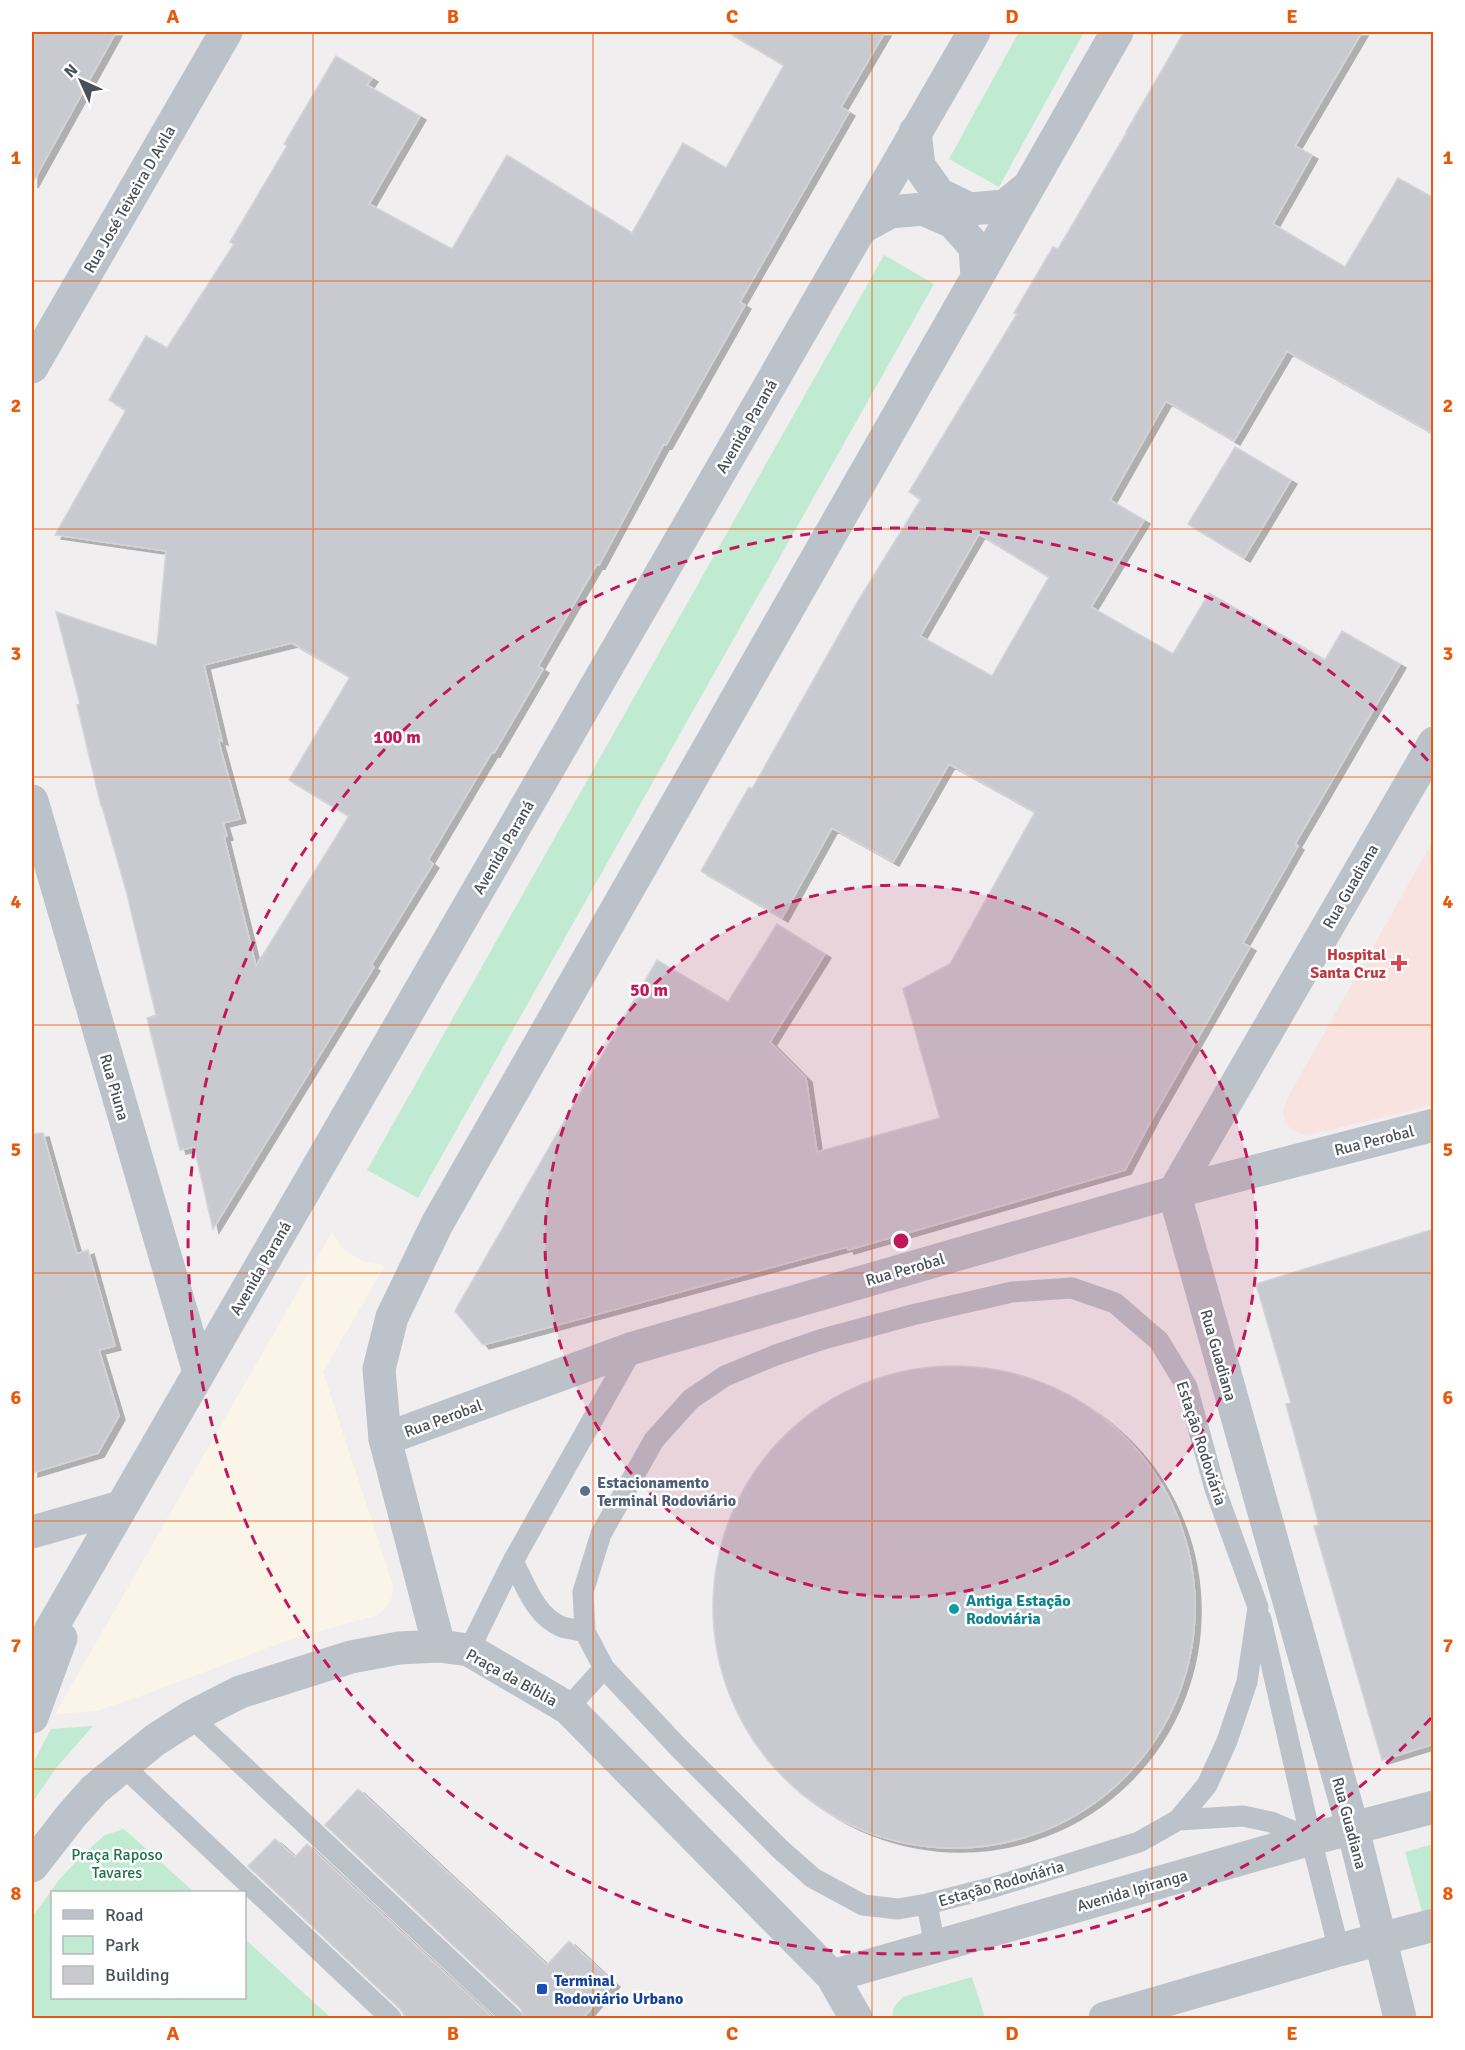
<svg xmlns="http://www.w3.org/2000/svg" width="1465" height="2050" viewBox="0 0 1465 2050" font-family="Signika,sans-serif">
	<style>
		.commercial { fill: #faf5e8 }
		.medical { fill: #f8e3e0 }
		.green { fill: #c0ead1 }
		.building { fill: #c9cad0; stroke: #d2d4d9; stroke-width: 1.5; fill-rule: evenodd; filter: url(#shadow) }
		.lines { fill: none; stroke-linecap: round; stroke-linejoin: round }
		.service { stroke: #bbc2c9; stroke-width: 21 }
		.minor { stroke: #bbc2c9; stroke-width: 33 }
		.tertiary { stroke: #bbc2c9; stroke-width: 33 }
		.grid { fill: none; stroke: #e8590c; stroke-width: 1.5; stroke-opacity: 0.55 }
		.ring { fill: none; stroke: #c2185b; stroke-width: 3; stroke-dasharray: 10 8 }
		.health-dot { fill: #e0444e; stroke: #fff; stroke-width: 2 }
		.service-dot { fill: #5c6f8a; stroke: #fff; stroke-width: 2 }
		.culture-dot { fill: #0f9aa8; stroke: #fff; stroke-width: 2 }
		.transit-dot { fill: #1a4fb4; stroke: #fff; stroke-width: 2 }
		.labels { text-anchor: middle; stroke-width: 5; stroke-linejoin: round; paint-order: stroke }
		.street-label { font-size: 16px; fill: #485159; stroke: #fff }
		.health-label { font-size: 16px; font-weight: bold; fill: #be3a42; stroke: #fff; text-anchor: end }
		.service-label { font-size: 16px; font-weight: bold; fill: #4e5e75; stroke: #fff; text-anchor: start }
		.culture-label { font-size: 16px; font-weight: bold; fill: #0d838f; stroke: #fff; text-anchor: start }
		.park-label { font-size: 16px; fill: #21724c; stroke: #fff }
		.transit-label { font-size: 16px; font-weight: bold; fill: #164399; stroke: #fff; text-anchor: start }
		.centre { fill: #c2185b; stroke: #fff; stroke-width: 3 }
		.ring-label { font-size: 18px; text-anchor: middle; font-weight: bold; fill: #c2185b; stroke: #fff; stroke-width: 5; stroke-linejoin: round; paint-order: stroke }
		.neatline { fill: none; stroke: #e8590c; stroke-width: 2 }
		.grid-label { font-size: 20px; text-anchor: middle; font-weight: bold; fill: #e8590c }
	</style>
	<defs>
		<filter id="shadow"><feDropShadow dx="6" dy="4" stdDeviation="0" flood-color="#0004"/></filter>
	</defs>
	<rect width="100%" height="100%" fill="#f0eeee"/>
	<path class="commercial" d="M332,1232L342,1248L362,1261L385,1265L323,1372L387,1567L393,1586L391,1600L385,1609L376,1616L294,1638L152,1692L97,1711L55,1714Z"/>
	<path class="medical" d="M1433,841V1105L1326,1131L1306,1135L1293,1131L1285,1122L1283,1111L1287,1099Z"/>
	<path class="green" d="M1019,32H1084L999,187L949,159Z
		M884,255L934,284L418,1198L367,1170Z
		M93,1726L56,1768L32,1803V1765L51,1729Z
		M124,1829L194,1892H52V1998H244L245,1939L331,2018H32V1917L59,1880L81,1856L105,1835Z
		M1433,1844V1915L1424,1918L1405,1852Z
		M972,1977L985,2018H893C891,2009 897,2003 903,1997Z"/>
	<path class="building" d="M32,32H116L32,184Z
		M728,32H885L841,107L849,112L740,302L745,305L666,445L664,444L599,565L597,564L538,666L543,669L494,753L492,752L428,860L433,864L371,965L374,967L213,1229L194,1147L180,1150L147,1018L156,1015L127,894L102,806H101L77,705L80,704L56,612L157,646L166,551L55,535L126,410L109,400L146,336L167,348L234,244L230,242L287,146L284,144L336,56L372,78L367,85L420,116L369,204L452,249L507,155L632,233L683,143L726,168L784,65ZM292,643L350,677L289,780L349,816L256,966L224,837L227,836L223,823L240,819L218,739L222,741L204,665Z
		M1184,32H1362L1295,146L1312,155L1273,224L1345,267L1398,178L1434,198V434L1287,351L1234,441L1166,401L1110,500L1144,520L1091,607L1173,654L1209,593L1325,660L1342,631L1400,664L1295,844L1298,846L1243,943L1250,947L1154,1115L1125,1170L848,1250L847,1247L483,1345L455,1311L657,960L728,1002L777,924L825,954L770,1042L806,1078L817,1152L940,1118L903,989L950,964L1035,812L949,764L893,862L832,828L782,918L701,871L749,787L752,789L858,601L921,499L909,492L1017,314L1014,313L1053,247L1058,249L1127,132H1126ZM979,534L1049,577L992,676L920,636Z
		M1235,447L1291,480L1244,558L1188,524Z
		M43,1133L77,1254L88,1250L115,1346L99,1350L119,1416L98,1453L32,1473V1134Z
		M1434,1229V1744L1382,1760L1314,1526L1319,1525L1286,1404L1291,1403L1256,1284Z
		M713 1607a241 241 0 1 1 482 0a241 241 0 1 1-482 0Z
		M358,1789L547,1965L569,1941L614,1983L582,2019H524L521,2009L325,1825Z
		M275,1839L295,1857L307,1844L494,2019H407L400,2009L248,1866Z"/>
	<g class="lines">
		<path class="service" d="M1072,1288L1115,1303L1159,1341L1187,1387L1215,1489L1258,1607L1247,1682L1227,1741L1207,1785L1178,1820L1139,1842L994,1887L927,1904L898,1909L863,1905L813,1878L780,1849L678,1747L604,1668L585,1632L583,1592L601,1534L654,1440L691,1399L725,1376L776,1355L823,1339L912,1315L1012,1292Z
			M513,1561C525,1584 535,1616 562,1627C570,1629 578,1630 585,1632
			M1261,1619L1311,1839L1339,1950
			M469,1650L513,1561L633,1348
			M568,1708L604,1668
			M191,1717L512,2018
			M123,1766L391,2018
			M1178,1820L1243,1816L1271,1822L1311,1839
			M927,1904L935,1947"/>
		<path class="minor" d="M32,367L226,32
			M32,801L199,1372
			M385,1439L633,1348L1174,1192L1434,1125
			M32,1532L120,1507
			M1400,2018L1353,1829L1174,1192L1434,743"/>
		<path class="tertiary" d="M915,132L919,166L939,194L970,209L1005,206L1029,186
			M861,228L890,212L923,209L953,222L975,247L977,277
			M439,1646L385,1439L379,1369L392,1317L437,1224L1117,32
			M32,1662L974,32
			M32,1717L61,1638
			M32,1866L71,1816L94,1790L123,1766L155,1740L191,1717L240,1692L351,1657L399,1648L439,1646L469,1650L568,1708L832,1976L856,2018
			M832,1976L1311,1839L1434,1807
			M1105,2018L1339,1950L1434,1925"/>
	</g>
	<path class="grid" d="M313,32V2018M593,32V2018M872,32V2018M1152,32V2018M32,281H1434M32,529H1434M32,777H1434M32,1025H1434M32,1273H1434M32,1521H1434M32,1769H1434"/>
	<circle cx="901" cy="1241" r="356" fill="#c2185b" fill-opacity=".12"/>
	<g class="ring">
		<circle cx="901" cy="1241" r="356"/>
		<path d="M1431 1718A713 713 0 1 1 1431 764"/>
	</g>
	<path class="health-dot" d="M1396 954h6v6h6v6h-6v6h-6v-6h-6v-6h6z"/>
	<circle class="service-dot" cx="585" cy="1491" r="6"/>
	<circle class="culture-dot" cx="954" cy="1609" r="6"/>
	<rect class="transit-dot" x="536" y="1983" width="12" height="12" rx="3"/>
	<g class="labels">
		<g class="street-label">
			<text transform="translate(129 199) rotate(-60)" y="6">Rua José Teixeira D Avila</text>
			<text transform="translate(746 426) rotate(-60)" y="6">Avenida Paraná</text>
			<text transform="translate(503 847) rotate(-60)" y="6">Avenida Paraná</text>
			<text transform="translate(1350 886) rotate(-60)" y="6">Rua Guadiana</text>
			<text transform="translate(115 1087) rotate(74)" y="6">Rua Piuna</text>
			<text transform="translate(1374 1140) rotate(-14)" y="6">Rua Perobal</text>
			<text transform="translate(260 1268) rotate(-60)" y="6">Avenida Paraná</text>
			<text transform="translate(905 1269) rotate(-16)" y="6">Rua Perobal</text>
			<text transform="translate(1219 1355) rotate(74)" y="6">Rua Guadiana</text>
			<text transform="translate(443 1418) rotate(-20)" y="6">Rua Perobal</text>
			<text transform="translate(1202 1443) rotate(72)" y="6">Estação Rodoviária</text>
			<text transform="translate(512 1677) rotate(29)" y="6">Praça da Bíblia</text>
			<text transform="translate(1350 1823) rotate(75)" y="6">Rua Guadiana</text>
			<text transform="translate(1001 1883) rotate(-16)" y="6">Estação Rodoviária</text>
			<text transform="translate(1132 1890) rotate(-16)" y="6">Avenida Ipiranga</text>
		</g>
		<g class="health-label">
			<text x="1386" y="960">Hospital<tspan x="1386" dy="18">Santa Cruz</tspan></text>
		</g>
		<g class="service-label">
			<text x="597" y="1488">Estacionamento<tspan x="597" dy="18">Terminal Rodoviário</tspan></text>
		</g>
		<g class="culture-label">
			<text x="966" y="1606">Antiga Estação<tspan x="966" dy="18">Rodoviária</tspan></text>
		</g>
		<g class="park-label">
			<text x="117" y="1860">Praça Raposo<tspan x="117" dy="18">Tavares</tspan></text>
		</g>
		<g class="transit-label">
			<text x="554" y="1986">Terminal<tspan x="554" dy="18">Rodoviário Urbano</tspan></text>
		</g>
	</g>
	<circle cx="901" cy="1241" r="9" class="centre"/>
	<g class="ring-label">
		<text x="397" y="743">100 m</text>
		<text x="649" y="996">50 m</text>
	</g>
	<rect width="1465" height="2050" fill="none" stroke="#ffffff" stroke-width="66"/>
	<rect x="51" y="1891" width="195" height="108" fill="#ffffff" stroke="#b6b9bd" stroke-width="1.5"/>
	<rect x="63" y="1910" width="30" height="9" fill="#bbc2c9" stroke="#b6b9bd" stroke-width="1.5"/>
	<text x="105" y="1921" font-size="18" fill="#485159">Road</text>
	<rect x="63" y="1936" width="30" height="18" fill="#c0ead1" stroke="#b6b9bd" stroke-width="1.5"/>
	<text x="105" y="1951" font-size="18" fill="#485159">Park</text>
	<rect x="63" y="1966" width="30" height="18" fill="#c9cad0" stroke="#b6b9bd" stroke-width="1.5"/>
	<text x="105" y="1981" font-size="18" fill="#485159">Building</text>
	<g transform="translate(81 81) rotate(315)" stroke="#ffffff" stroke-width="4.5" paint-order="stroke">
	<path d="M0-4.5L10 22L0 15L-10 22Z" fill="#485159"/>
	<text y="-9" font-size="16" font-weight="bold" text-anchor="middle" fill="#485159">N</text>
	</g>
	<rect x="33" y="33" width="1399" height="1984" class="neatline"/>
	<g class="grid-label">
		<text x="173" y="23">A</text>
		<text x="453" y="23">B</text>
		<text x="732" y="23">C</text>
		<text x="1012" y="23">D</text>
		<text x="1292" y="23">E</text>
		<text x="16" y="164">1</text>
		<text x="1448" y="164">1</text>
		<text x="16" y="412">2</text>
		<text x="1448" y="412">2</text>
		<text x="16" y="660">3</text>
		<text x="1448" y="660">3</text>
		<text x="16" y="908">4</text>
		<text x="1448" y="908">4</text>
		<text x="16" y="1156">5</text>
		<text x="1448" y="1156">5</text>
		<text x="16" y="1404">6</text>
		<text x="1448" y="1404">6</text>
		<text x="16" y="1652">7</text>
		<text x="1448" y="1652">7</text>
		<text x="16" y="1900">8</text>
		<text x="1448" y="1900">8</text>
		<text x="173" y="2040">A</text>
		<text x="453" y="2040">B</text>
		<text x="732" y="2040">C</text>
		<text x="1012" y="2040">D</text>
		<text x="1292" y="2040">E</text>
	</g>
</svg>
